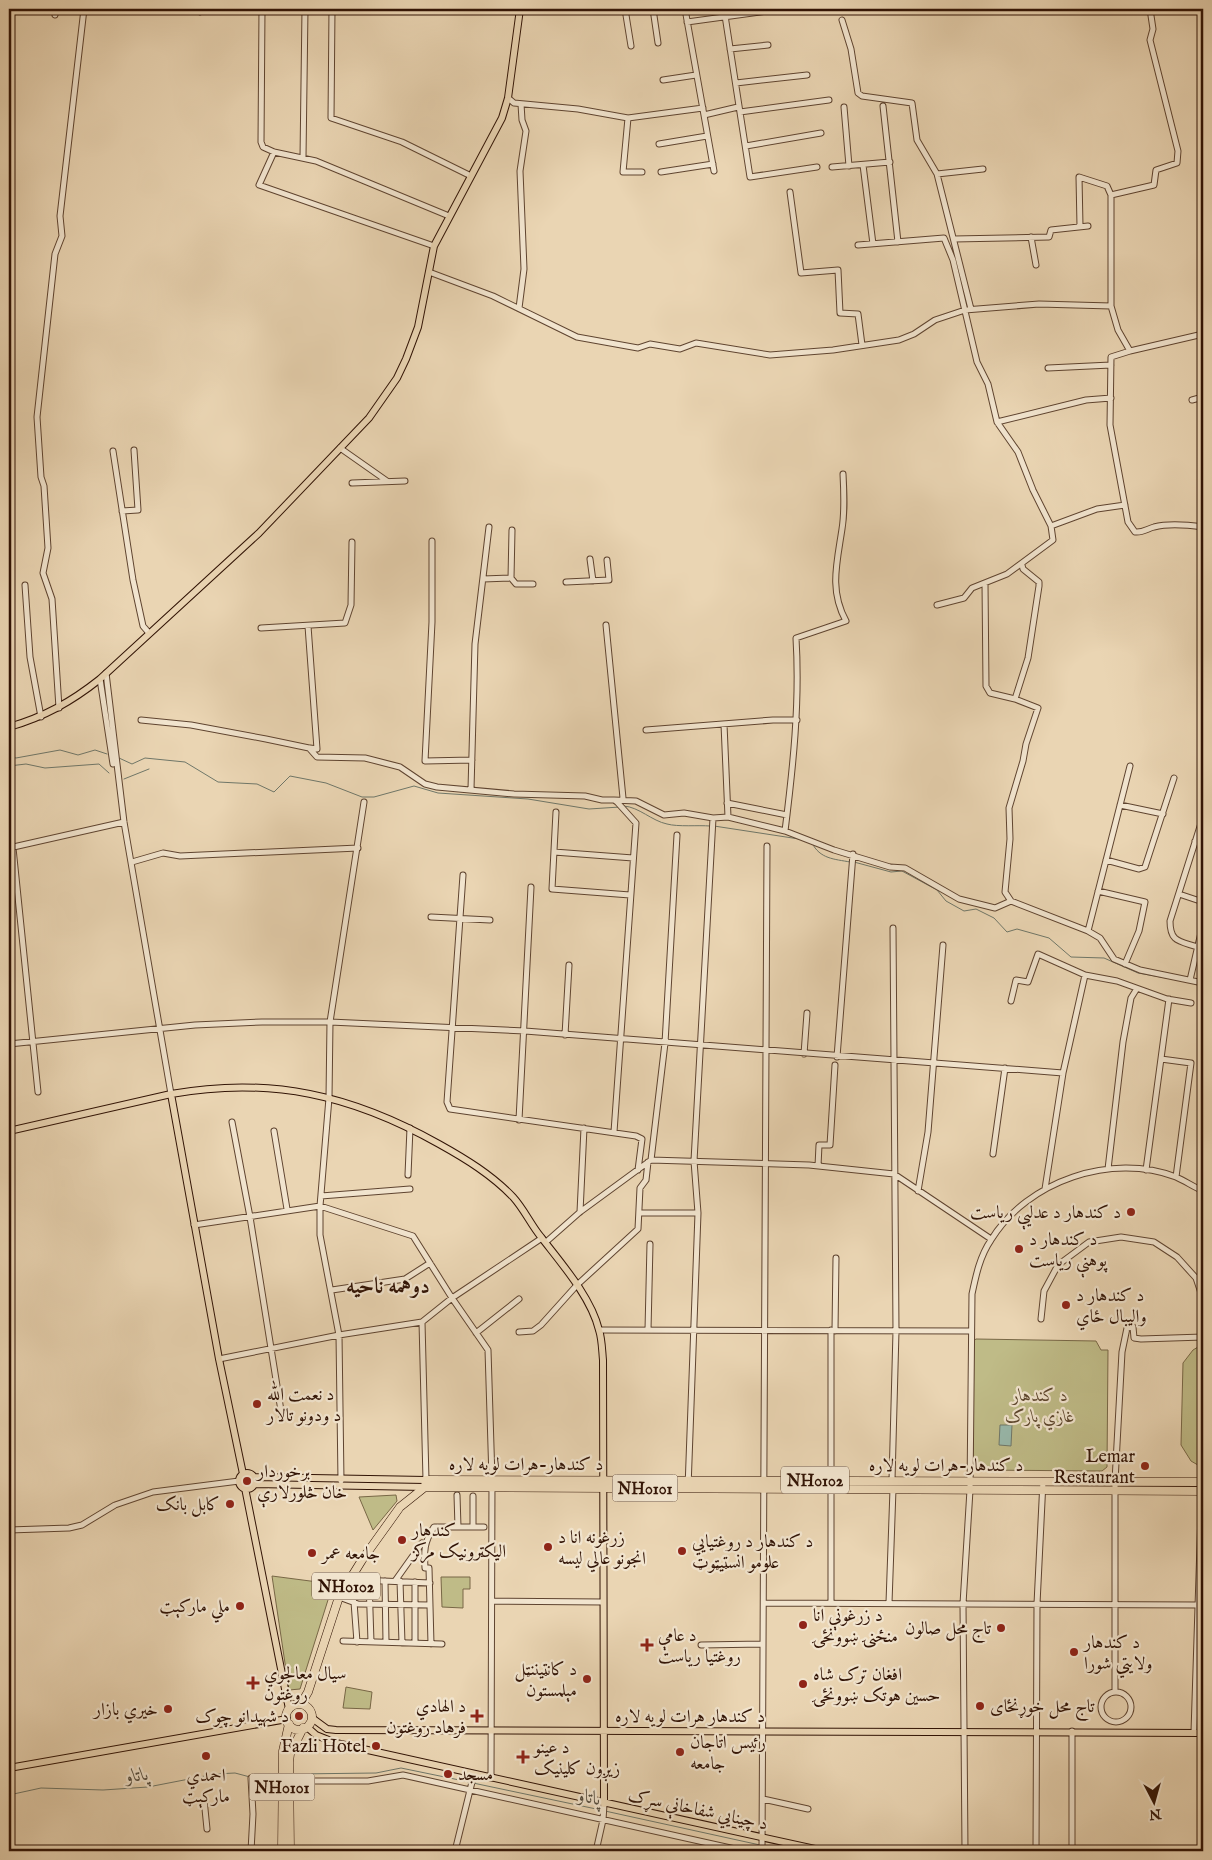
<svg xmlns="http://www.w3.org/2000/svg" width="1212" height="1860" viewBox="0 0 1212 1860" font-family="'IM FELL English',Amiri,serif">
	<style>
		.green { fill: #bfbb87; stroke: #786746 }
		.water { fill: #98b9ac; stroke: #6f7769 }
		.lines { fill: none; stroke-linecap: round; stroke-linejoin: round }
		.stream { stroke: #6f7769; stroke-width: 1 }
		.minor-casing { stroke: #5f4430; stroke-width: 7 }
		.major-casing { stroke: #311305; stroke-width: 8 }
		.highway-casing { stroke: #311305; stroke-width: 9 }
		.minor { stroke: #f1e4ce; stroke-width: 5 }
		.major { stroke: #ead5b3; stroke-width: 6 }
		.highway { stroke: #ead5b3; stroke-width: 8 }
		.poi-dot { fill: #8f2418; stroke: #f1e4ce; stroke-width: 2 }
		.labels { text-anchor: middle; stroke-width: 4.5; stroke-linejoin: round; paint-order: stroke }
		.shield { fill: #f1e4ce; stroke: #6b5241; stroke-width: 1 }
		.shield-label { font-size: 16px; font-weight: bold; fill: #311305 }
		.poi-label { font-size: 18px; fill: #311305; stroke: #f1e4ce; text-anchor: start }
		.park-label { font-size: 18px; font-style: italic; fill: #5c452c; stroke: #f1e4ce }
		.street-label { font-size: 18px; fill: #311305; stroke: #f1e4ce }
		.water-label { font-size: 19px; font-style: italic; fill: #554d3f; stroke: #f1e4ce }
		.district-label { font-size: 22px; font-weight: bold; fill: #311305; stroke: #f1e4ce }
	</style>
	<rect width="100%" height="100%" fill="#ead5b3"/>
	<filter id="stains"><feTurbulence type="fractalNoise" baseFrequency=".004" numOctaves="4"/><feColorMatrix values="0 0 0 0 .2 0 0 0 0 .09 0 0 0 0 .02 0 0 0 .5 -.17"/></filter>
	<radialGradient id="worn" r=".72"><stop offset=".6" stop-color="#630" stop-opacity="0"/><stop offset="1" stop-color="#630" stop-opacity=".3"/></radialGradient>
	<path class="green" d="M976,1339L1096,1341L1101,1350H1108L1107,1467L1102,1471L977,1470L973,1466V1341Z
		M1203,1344V1468L1191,1461L1181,1445L1183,1363L1193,1350Z
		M396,1495L397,1501L373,1530L359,1497Z
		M272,1576L333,1584L300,1689L289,1690Z
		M441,1577H470V1589H463V1608L442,1607Z
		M346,1687L372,1692L370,1709L343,1708Z"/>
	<path class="water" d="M1000,1425H1012L1011,1446L999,1445Z"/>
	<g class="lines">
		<path class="stream" d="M9,756L16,758L60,750L78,755L95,750L107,754
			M119,758L132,764L145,758L185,762L218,782L257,784L274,792L290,776L326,783L362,797H374L414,786L438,793L528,799L589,809L620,807
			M9,766L26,764L45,768L99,764L109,773
			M124,779L149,769
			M624,806C639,807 652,821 667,824C678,827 698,825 710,826
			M714,826L799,839
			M812,843C820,859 834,859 850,862
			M854,862L891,872L902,871L937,890L946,901L964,911L976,909L994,918L1007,932L1017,929L1049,938L1071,957L1104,958L1138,973L1166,978
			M1192,983L1203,987
			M295,1774L376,1773L401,1768L469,1782
			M254,1778L268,1777
			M473,1783L601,1810
			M9,1795L41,1788L103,1790L148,1787L215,1774L235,1773L250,1777
			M605,1811L760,1845
			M764,1846L790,1851"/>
		<g class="minor-casing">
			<path id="minor" d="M199,9L200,12
				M262,9L261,142L263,147L274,152L316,161L449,216
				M332,9L331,118L402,142L471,176
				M625,9L631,46
				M653,9L658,43
				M685,9L714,171
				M724,9L750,177L817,167
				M23,10V9
				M55,15L56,9
				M842,20L851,49L858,93L862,96L912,103L917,140L937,174L971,309
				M687,22L767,11
				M730,49L768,45
				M663,80L696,75
				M736,83L807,75
				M508,98L514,103L578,109L628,118L703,108
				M883,106L898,242
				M844,107L849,166
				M740,112L829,100
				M704,115L738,107
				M628,118L623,172H642
				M659,144L707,136
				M746,146L821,133
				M274,152L259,185L434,246
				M303,157L305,9
				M863,165L873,244
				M832,167L890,162
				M661,172L713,164
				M937,174L983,169
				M790,192L801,273L838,270L840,313L858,314L862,345
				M1080,226L1079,177L1107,186L1111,195
				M1031,237L1036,265
				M954,239L1049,237L1051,230L1088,226
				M858,245L944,238L953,260L977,362L988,384L997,422L1018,452L1033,490L1051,526L1053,540L1007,574L972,588L964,598L937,605
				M429,272L493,296L577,337L638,348L650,344L680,349L696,343L770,355L833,350L899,340L914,334L935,320L965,310L1039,304L1111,306L1118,330L1130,351L1203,334
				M1111,306V195L1154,185L1156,170L1177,163L1178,151L1150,40L1153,29L1150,9
				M519,308L524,269L520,171L526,131L522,120L521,104
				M1130,351L1111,357L1110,425L1128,522L1135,532C1142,533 1147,529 1154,527C1170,523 1188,525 1203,527
				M1048,368L1111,365
				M1192,400L1203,397
				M997,422L1086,400L1111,398
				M340,448L387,481
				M113,451L133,580L143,626L149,633
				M352,483L405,481
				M122,511L138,510L134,450
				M1051,526L1097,509L1125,505
				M432,541V622L425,761L472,760
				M590,559L593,581
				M1022,565L1023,569L1039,582V586L1028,658L1015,699L1038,708L1026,744L1023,761L1009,808L1010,839L1005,892L1011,901L1088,931L1100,938L1114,959L1140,970L1203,983
				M511,578L512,530
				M483,579L511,578L516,584H533
				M566,582L609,580L607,560
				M985,583L986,686L990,693L1015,699
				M25,585L30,657L41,717
				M606,625L623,798
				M308,626L317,749L310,748
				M261,628L345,623L351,605L352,542
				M106,673L124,822L171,1094
				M100,679L113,764
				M59,708L52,599L43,573L48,548L44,486L41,477L37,417L55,254L62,236L60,216L84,9
				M141,720L191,725L266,739L309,748L317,757L365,758L400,767L425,784L437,787L514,794L585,796L602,800H614L617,802L636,823L614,1132
				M724,724L728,817
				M646,730L773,720H797
				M471,789L475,644L489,527
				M614,800L636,801L664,815L684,813L713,818L728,817L785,831L834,850L890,867L905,868L959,899L995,908L1011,901
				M727,803L787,815
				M1120,805L1163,814
				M556,812L552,889L630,895
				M785,831C793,767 800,703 796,638L846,621C829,590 837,563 842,529C845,511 844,493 843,474
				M1195,841L1203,844
				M9,848L124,822
				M13,848L38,1092
				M554,852L633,858
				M1106,860L1139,869L1145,867L1174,778
				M132,862L163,853L180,856L358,848
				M463,875L447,1102L450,1109L636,1136L642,1139L638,1170
				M1098,891L1145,902L1139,931L1125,964
				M1179,894L1203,902
				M431,917L490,920
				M1088,931L1130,766
				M1197,947C1179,941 1170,942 1170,921L1203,817
				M1190,980L1203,924
				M1011,1001L1016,980L1028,982L1038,954L1085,975L1117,981L1167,999L1191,1003
				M565,1035L569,965
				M9,1044L195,1025L262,1022H330L525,1031L1063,1073
				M804,1054L807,1013
				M837,1057L853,854
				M1161,1059L1191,1063L1176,1177
				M519,1120L531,887
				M232,1122L250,1217L282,1417
				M274,1131L287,1209
				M993,1154L1005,1068
				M651,1160L665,1043L677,835
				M818,1166L819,1145H830L835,1065
				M1108,1169L1123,1042L1131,998L1136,990
				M1146,1170L1169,999
				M408,1175L410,1128
				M1045,1189L1063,1073L1085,975
				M918,1191L928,1132L943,945
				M321,1196L410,1189
				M580,1212L584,1128
				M640,1213H698
				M194,1225L320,1206L413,1236L452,1298L488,1350L492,1479L491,1778
				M546,1242L580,1212L651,1160L809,1165L894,1174L991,1239
				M332,1290L405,1279L430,1263
				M1041,1319L1044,1291L1058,1265L1089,1242L1121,1237L1154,1242L1177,1257L1196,1278L1203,1299
				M599,1330L971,1331
				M648,1330L650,1244
				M835,1331L836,1258
				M519,1332L533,1331L541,1325L577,1285L638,1229L640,1188L646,1180L648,1162
				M476,1333L519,1299
				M219,1359L339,1335L422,1322
				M426,1480L422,1322L452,1298L542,1238
				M892,1480L896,1331L893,928
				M341,1481L339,1335L320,1235V1206L329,1098L330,1022L364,802
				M688,1488L698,1213L694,1161L713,818
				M457,1495L458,1527
				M473,1496V1527
				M9,1530L69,1528L82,1525L115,1505L153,1492L239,1481
				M360,1580L430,1583
				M369,1580L371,1642
				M385,1581L386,1642
				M395,1581L422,1543
				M400,1581L402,1643
				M415,1582V1643
				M339,1597L358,1604L430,1605
				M492,1601L603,1602
				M354,1602L357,1642
				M764,1603L1198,1605
				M831,1603V1330
				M889,1603L893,1489
				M343,1641L442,1644
				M431,1644L429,1568H425C424,1551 424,1542 434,1527H484
				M701,1645L763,1644
				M1115,1692V1481L1122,1352L1127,1328L1133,1327L1134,1338L1141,1339L1203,1337
				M1101 1707a15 15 0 1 1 30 0a15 15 0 1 1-30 0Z
				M1194,1732L1202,1482
				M290,1781H368L403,1775L744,1851
				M204,1799L207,1829
				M763,1799L808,1809
				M251,1851L253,1814L251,1778
				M455,1851L474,1774
				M596,1851L603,1820L604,1804
				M762,1851L767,846
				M965,1851L963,1604L970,1490L972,1294C976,1275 980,1256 991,1240C1027,1181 1112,1152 1176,1177C1185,1181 1194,1187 1203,1191
				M1036,1851L1037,1604L1043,1481
				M1072,1851V1731"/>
		</g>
		<g class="major-casing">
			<path id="major" d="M9,727C44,717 71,702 100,679L259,533L369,418L397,378L406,359L418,327L434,246L502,118L508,98L520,9
				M171,1094C270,1076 352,1095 439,1144C466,1159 492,1175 513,1197C524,1209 531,1225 541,1237C561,1263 591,1297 599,1330C602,1339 602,1350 603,1360L604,1804
				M9,1131L171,1094L219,1359L243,1474
				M239 1481a8 8 0 1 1 16 0a8 8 0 1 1-16 0Z
				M254,1477L426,1480
				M254,1484L425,1487
				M245,1488L289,1709
				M312,1718L327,1729L336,1730L1203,1733
				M307,1727L316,1735L336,1743L824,1851
				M9,1768L287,1719"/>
		</g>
		<g class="highway-casing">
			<path id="highway" d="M425,1487L426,1480L1203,1482
				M301,1704L308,1692L339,1597L362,1560L400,1507L425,1487L1203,1491
				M286 1717a13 13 0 1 1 26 0a13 13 0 1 1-26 0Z
				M282,1851L283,1751L289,1724
				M290,1851L289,1762L290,1754L303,1728"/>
		</g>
		<use href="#minor" class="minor"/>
		<use href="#major" class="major"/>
		<use href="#highway" class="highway"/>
	</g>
	<g class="poi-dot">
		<circle cx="1131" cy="1212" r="5"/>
		<circle cx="1019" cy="1249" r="5"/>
		<circle cx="1066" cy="1305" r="5"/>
		<circle cx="257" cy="1404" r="5"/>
		<circle cx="1145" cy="1466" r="5"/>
		<circle cx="247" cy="1481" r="5"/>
		<circle cx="230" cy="1504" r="5"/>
		<circle cx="402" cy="1540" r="5"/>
		<circle cx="548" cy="1547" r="5"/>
		<circle cx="682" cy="1551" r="5"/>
		<circle cx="312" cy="1553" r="5"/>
		<circle cx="240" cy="1606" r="5"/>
		<circle cx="803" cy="1625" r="5"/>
		<circle cx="1001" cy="1628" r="5"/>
		<path d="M644.5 1637.5h5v5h5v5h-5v5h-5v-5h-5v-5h5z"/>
		<circle cx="1074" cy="1652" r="5"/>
		<circle cx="587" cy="1679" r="5"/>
		<path d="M250.5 1675.5h5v5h5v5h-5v5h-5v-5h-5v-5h5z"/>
		<circle cx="803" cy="1684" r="5"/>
		<circle cx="980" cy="1706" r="5"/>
		<circle cx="168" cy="1709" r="5"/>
		<circle cx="299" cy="1716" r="5"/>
		<path d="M474.5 1708.5h5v5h5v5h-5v5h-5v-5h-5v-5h5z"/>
		<circle cx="376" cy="1746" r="5"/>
		<circle cx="680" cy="1752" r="5"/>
		<circle cx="206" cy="1756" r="5"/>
		<path d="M520.5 1749.5h5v5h5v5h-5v5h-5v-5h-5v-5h5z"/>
		<circle cx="448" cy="1774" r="5"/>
	</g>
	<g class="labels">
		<g class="shield">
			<rect x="781" y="1466.5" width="68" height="27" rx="4"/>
			<rect x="612.5" y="1474.5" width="65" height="27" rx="4"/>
			<rect x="312" y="1572.5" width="68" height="27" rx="4"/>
			<rect x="249.5" y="1773.5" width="65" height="27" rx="4"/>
		</g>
		<g class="shield-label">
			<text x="815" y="1486">NH0102</text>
			<text x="645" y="1494">NH0101</text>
			<text x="346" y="1592">NH0102</text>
			<text x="282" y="1793">NH0101</text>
		</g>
		<g class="poi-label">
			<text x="1121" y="1218" text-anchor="end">د کندهار د عدلیې رياست</text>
			<text x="1029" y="1245">د کندهار د<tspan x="1029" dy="21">پوهنې رياست</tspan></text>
			<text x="1076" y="1301">د کندهار د<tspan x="1076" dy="21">واليبال ځاي</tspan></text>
			<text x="267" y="1400">د نعمت الله<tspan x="267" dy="21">د ودونو تالار</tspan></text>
			<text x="1135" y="1462" text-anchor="end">Lemar<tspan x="1135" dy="21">Restaurant</tspan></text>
			<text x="257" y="1477">برخوردار<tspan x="257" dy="21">خان څلورلارې</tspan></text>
			<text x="220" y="1510" text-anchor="end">کابل بانک</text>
			<text x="412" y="1536">کندهار<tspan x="412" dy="21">الیکټرونیک مرکز</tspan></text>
			<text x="558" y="1543">زرغونه انا د<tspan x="558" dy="21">انجونو عالي لیسه</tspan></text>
			<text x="692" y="1547">د کندهار د روغتيايي<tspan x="692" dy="21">علومو انسټيټوټ</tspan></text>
			<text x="322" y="1559">جامعه عمر</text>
			<text x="230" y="1612" text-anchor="end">ملي مارکېټ</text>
			<text x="813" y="1621">د زرغونې انا<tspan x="813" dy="21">منځنۍ ښوونځۍ</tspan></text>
			<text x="991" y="1634" text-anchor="end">تاج محل صالون</text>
			<text x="658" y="1641">د عامې<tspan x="658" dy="21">روغتیا ریاست</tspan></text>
			<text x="1084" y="1648">د کندهار<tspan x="1084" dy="21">ولايتي شورا</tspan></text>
			<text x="577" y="1675" text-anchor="end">د کانټيننټل<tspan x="577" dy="21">مېلمستون</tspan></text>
			<text x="264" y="1679">سيال معالجوي<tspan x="264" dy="21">روغتون</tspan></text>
			<text x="813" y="1680">افغان ترک شاه<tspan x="813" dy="21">حسین هوتک ښوونځۍ</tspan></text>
			<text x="466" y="1712" text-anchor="end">د الهادي<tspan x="466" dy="21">فرهاد روغتون</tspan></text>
			<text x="990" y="1712">تاج محل خوړنځای</text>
			<text x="158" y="1715" text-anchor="end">خیري بازار</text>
			<text x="289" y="1722" text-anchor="end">د شهيدانو چوک</text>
			<text x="690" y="1748">رئيس اتاجان<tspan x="690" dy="21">جامعه</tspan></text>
			<text x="366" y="1752" text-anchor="end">Fazli Hotel</text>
			<text x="534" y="1753">د عینو<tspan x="534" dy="21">زیږون کلینیک</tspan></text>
			<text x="458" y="1780">مسجد</text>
			<text x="206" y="1781" text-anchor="middle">احمدي<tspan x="206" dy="21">مارکېټ</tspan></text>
		</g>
		<g class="park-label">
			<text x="1040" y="1401">د کندهار<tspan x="1040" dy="21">غازي پارک</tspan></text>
		</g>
		<g class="street-label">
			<text x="526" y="1470">د کندهار-هرات لويه لاره</text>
			<text x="946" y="1471">د کندهار-هرات لويه لاره</text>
			<text x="690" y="1722">د کندهار هرات لویه لاره</text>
			<text transform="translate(698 1809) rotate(12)" y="6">د چينايي شفاخانې سړک</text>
		</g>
		<g class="water-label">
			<text transform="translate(137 1774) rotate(-6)" y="7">پاتاو</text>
			<text transform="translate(590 1796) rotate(12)" y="7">پاتاو</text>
		</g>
		<g class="district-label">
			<text x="388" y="1293">دوهمه ناحیه</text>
		</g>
	</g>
	<rect width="1212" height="1860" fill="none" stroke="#ead5b3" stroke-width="30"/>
	<rect x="10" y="10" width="1192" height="1840" fill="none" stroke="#311305" stroke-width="2.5"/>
	<rect x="15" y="15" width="1182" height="1830" fill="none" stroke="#311305"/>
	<g transform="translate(1154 1802) rotate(174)" stroke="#f1e4ce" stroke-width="4" paint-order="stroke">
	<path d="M0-4L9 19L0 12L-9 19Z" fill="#311305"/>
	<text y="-8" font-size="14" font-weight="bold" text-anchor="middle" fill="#311305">N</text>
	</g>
	<rect width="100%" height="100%" filter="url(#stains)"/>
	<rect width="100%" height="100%" fill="url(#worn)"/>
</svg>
